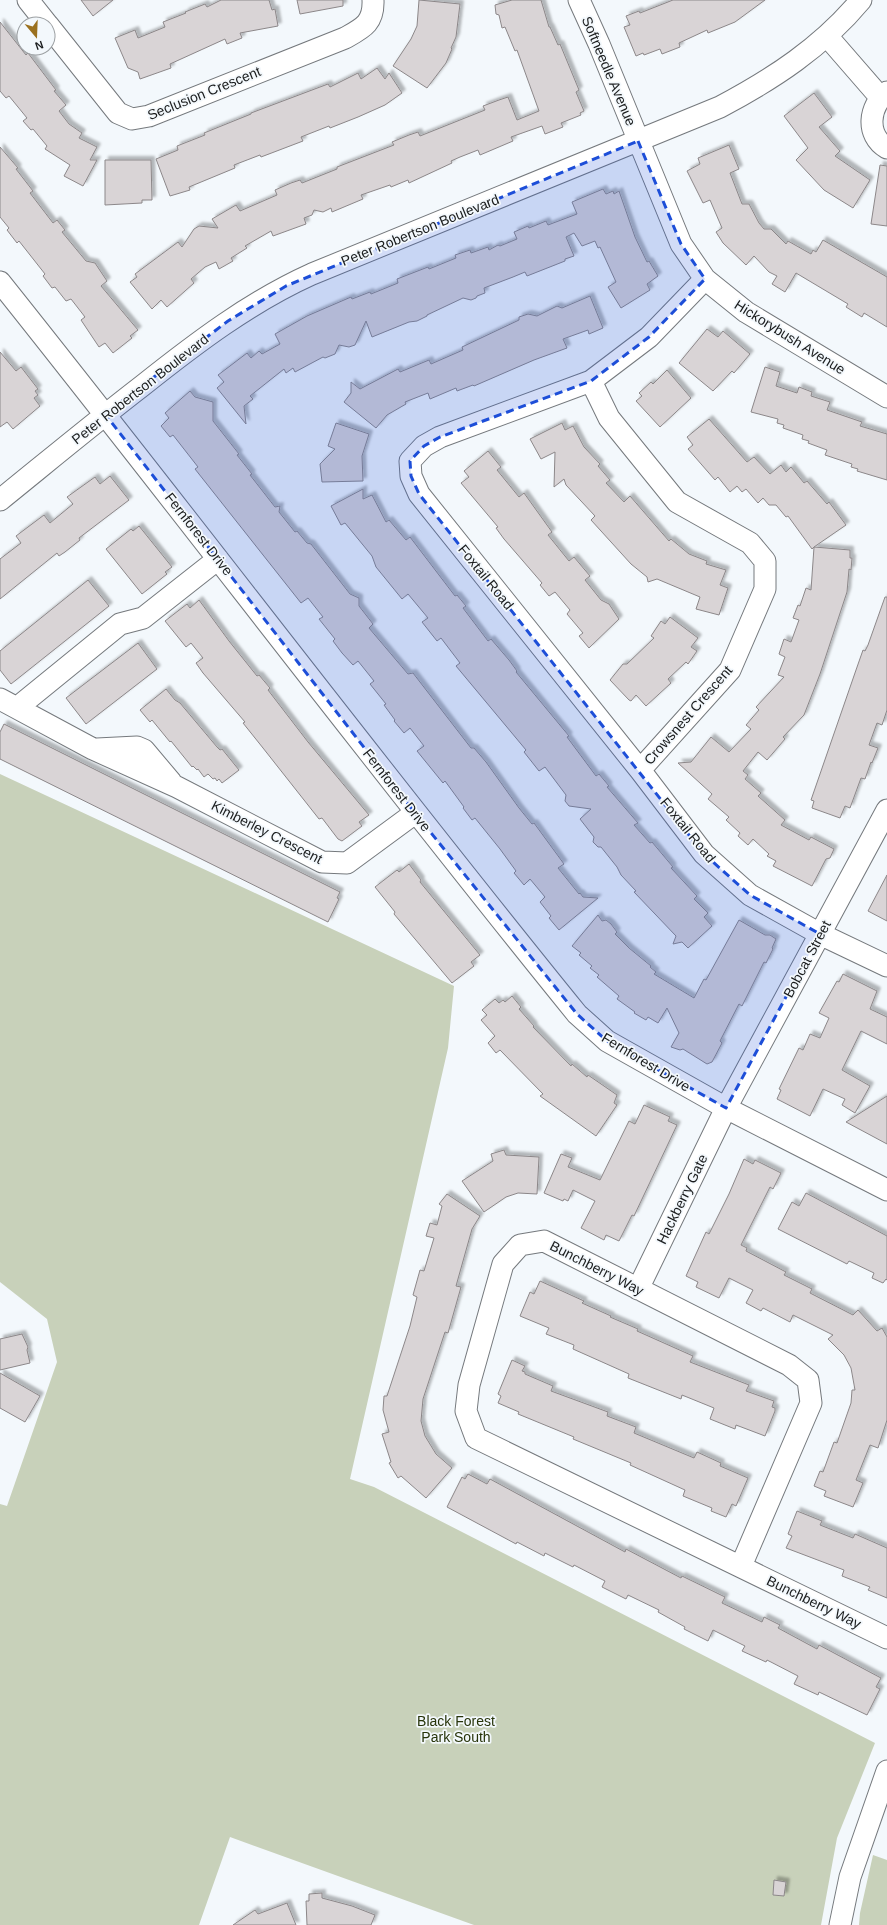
<svg xmlns="http://www.w3.org/2000/svg" width="887" height="1925" viewBox="0 0 887 1925" font-family="Helvetica,sans-serif">
	<style>
		.green { fill: #c8d1ba }
		.building { fill: #d9d4d6; stroke: #8c8789; filter: url(#shadow) }
		.lines { fill: none; stroke-linecap: round; stroke-linejoin: round }
		.minor-casing { stroke: #75797d; stroke-width: 23 }
		.minor { stroke: #fff; stroke-width: 21 }
		.marked { fill: #1d4ed8; fill-opacity: 0.2; stroke: #1d4ed8; stroke-width: 3; stroke-dasharray: 8 5; stroke-linejoin: round }
		.labels { text-anchor: middle; stroke-width: 3.5; stroke-linejoin: round; paint-order: stroke }
		.street-label { font-size: 14px; fill: #1a1c1d; stroke: #f3f8fc }
		.park-label { font-size: 14px; fill: #27340a; stroke: #f3f8fc }
	</style>
	<defs>
		<filter id="shadow"><feDropShadow dx="3.5" dy="-3.5" stdDeviation="1" flood-color="#0004"/></filter>
	</defs>
	<rect width="100%" height="100%" fill="#f3f8fc"/>
	<path class="green" d="M0,774L454,986L448,1048L350,1479L374,1487L875,1743L837,1838L821,1925H474L230,1837L199,1925H0V1504L7,1506L57,1362L47,1319L0,1282Z
		M873,1855L887,1860V1925H859L860,1913Z"/>
	<path class="building" d="M81,0H113L93,16Z
		M221,0H269L272,10L275,9L278,26L240,33L242,38L227,44L225,39L170,64L171,68L140,79L138,72L128,68L115,38L135,30L138,38L165,27L163,22L186,13L185,12L205,4L207,7Z
		M297,0H343V6L300,14Z
		M419,0L460,4L456,37L451,48L452,49L446,63L427,88L393,66L411,39L417,26Z
		M512,0H541L549,27H550L558,45L560,44L579,90L576,92L584,111L580,113L581,115L561,123L563,127L545,134L542,126L511,137L513,141L480,155L478,150L460,157L451,161L452,163L409,183L408,180L391,187L390,185L361,195L363,199L332,212L331,208L323,212L314,210L312,215L304,218L306,224L273,236L271,231L245,246L247,248L231,258L233,261L219,269L216,262L205,267L191,279L194,283L167,307L161,300L152,309L130,282L137,277L135,274L178,242L182,247L194,229L199,226L218,228L212,219L236,205L240,211L277,195L275,190L291,183L300,180L302,183L337,169V167L394,145L392,142L409,135L418,132L420,136L485,110L483,106L499,100L508,97L517,120L539,111L517,50L515,51L505,27L502,28L499,15L496,14L495,5Z
		M673,0H765L735,22L708,33L707,30L679,43L680,47L662,54L660,49L644,55L643,53L636,56L624,27L630,25L626,16L639,11L640,13Z
		M0,22L26,55L28,53L56,90L54,91L66,105L59,111L69,124L82,133L79,138L97,147L90,160H97L83,186L64,176L70,165L45,149L47,146L33,129L31,130L23,121L27,118L9,96L6,98L0,91Z
		M377,68L385,79L389,73L402,93L385,105L358,117L330,128L329,126L301,137L303,141L261,157L260,155L234,165L235,168L189,187L190,190L170,196L156,159L178,150L177,146L205,135L204,133L251,114V113L328,84L330,87L358,73L361,79Z
		M814,93L832,117L819,127L840,151L835,156L870,180L853,208L824,190L796,160L808,148L784,116Z
		M729,145L739,169L730,173L742,204H749L759,223L764,229H771L786,244L788,241L811,254L813,250L816,252L823,240L887,277V327L864,313L862,317L846,307L848,304L796,273L785,292L772,284L777,276L769,272L754,256L746,265L723,243L716,232L722,228L710,200L703,203L687,171L700,164L698,158Z
		M0,147L18,168L16,169L33,191L30,193L53,223L57,220L65,230L62,232L86,261L95,263L107,281L101,286L138,330L130,336L132,338L113,353L105,343L99,347L81,320L85,317L71,299L66,301L55,287L52,288L43,276L45,274L19,241L17,243L7,230L9,228L0,217Z
		M105,160H151L152,200H142V203L105,205Z
		M880,165L887,166V226L871,224Z
		M603,189L606,194L613,191L614,194L619,191L635,237L647,262L649,261L658,276L647,284L650,290L621,308L608,287L616,282L600,247L598,248L595,241L582,246L574,233L566,237L574,256L565,259V261L527,276L525,272L513,277L484,288L485,293L477,296L476,298L471,300L463,298L427,315V316L417,321L409,322L372,337L366,321L355,345L349,347L339,345L335,354L325,358L323,357L295,372L293,368L286,373L284,369L250,396L253,399L244,406L246,424L217,388L224,382L218,375L230,366L247,353L251,358L259,351L262,354L280,344L275,334L307,316L351,297L352,299L370,292L371,294L398,283L397,279L428,267L429,269L456,258L455,255L470,250L471,253L488,247L489,250L498,245L500,246L517,239L514,232L528,226L529,228L546,221L548,225L577,214L572,202Z
		M590,296L603,328L589,334L588,330L563,339L567,348L534,360L474,386L473,385L457,391L456,388L430,399L428,393L405,402L406,404L387,415L376,428L344,402L351,393V382L360,389L398,369L400,372L429,360L431,364L463,350L462,347L519,320V317L528,314L537,316L557,306L562,308Z
		M707,329L718,337L723,331L750,354L734,373L732,371L713,391L679,363Z
		M0,352L16,371L21,367L38,389L35,391L38,395L34,398L40,406L13,429L7,422L0,427Z
		M765,367L780,372L776,386L797,393L799,387L812,392L811,396L830,402L827,410L862,422L860,426L887,434V480L857,471L858,469L851,467L852,464L825,455L827,450L808,443L809,441L802,439L803,435L783,428L784,425L777,423L778,419L751,412Z
		M667,370L691,398L660,427L636,401L642,396L639,393L651,382L653,384Z
		M190,391L195,397L213,402V421L239,454L237,455L252,474L250,475L275,507L280,506L279,512L295,532L297,531L307,543L311,544L350,594L359,598V606L373,624L369,628L408,674L413,673L471,748H474L486,762L519,808L532,824L534,823L564,864L558,868L579,894L580,893L583,897L598,898L559,930L549,918L551,916L540,902L545,897L530,879L524,885L514,873L516,871L500,849L475,818L472,820L463,808L464,807L445,781L443,783L417,751L424,746L410,728L404,733L394,721L395,720L384,705L386,704L370,684L374,681L358,661L353,665L342,653L333,641L335,639L319,619L323,617L308,598L301,603L195,469L198,467L173,435L170,437L161,426L169,418L165,413Z
		M709,419L747,462L754,457L770,474L781,465L786,472L791,467L804,483L807,481L827,504L829,502L846,525L814,547L850,550V558H852L851,570L849,569L847,592L820,674L804,715L783,737L785,739L767,760L758,752L743,771L748,775L745,779L761,793L758,796L785,820L781,825L809,840L811,837L834,849L830,858L826,859L812,886L773,866L776,861L767,856L769,854L753,839L748,845L738,836L740,833L726,820L729,817L708,799L712,794L678,763L691,762L711,737L729,752L751,729L746,725L759,710L756,707L784,677L778,675L785,657L779,654L784,639L791,642L799,620L793,618L798,605L800,606L806,588L811,590L814,547L812,549L788,516L786,517L776,505H769L763,498L758,503L746,489L742,492L737,486L730,492L718,477L715,480L688,449L693,445L687,437Z
		M336,423L369,434L362,456L363,481L322,482L320,464L335,449L328,446Z
		M562,423L565,430L573,426L584,447L600,464L598,466L610,480L606,483L624,502L630,496L669,541L671,539L689,554L707,561L706,564L726,570L720,585L728,588L719,615L696,609L700,597L657,579L648,582L647,577L631,564L591,520L595,516L566,485L564,479L554,487L555,452L541,459L530,439Z
		M488,451L501,467L497,470L519,497L524,493L552,532L548,535L569,561L574,557L590,576L585,580L601,600L609,604L619,619L589,648L579,636L583,633L567,614L570,610L555,592L549,596L540,585L542,583L504,539L496,528L498,527L461,483L469,477L464,471Z
		M110,476L129,500L79,538L80,540L65,552L59,556L57,553L0,599V559L21,543L16,536L44,515L50,523L73,504L67,497L95,477L100,484Z
		M363,489V499L372,495L386,522L389,520L406,540L410,537L455,596L457,595L466,606L463,608L488,641L491,639L509,660L517,671L516,672L569,736L567,737L596,776L599,774L609,786L607,787L638,823L634,825L650,843L652,842L673,867L671,868L697,896L694,899L708,913L704,917L712,926L688,948L682,942L673,944L676,936L634,892L636,891L621,875L617,867L601,847H598L593,842L594,837L580,819L591,809L569,806L565,801L566,795L545,767L539,771L524,752L526,750L456,666L460,663L441,638L437,641L422,622L428,618L408,594L402,599L376,567L372,556L345,523L341,525L331,506Z
		M139,526L172,567L165,572L167,574L142,594L106,549L131,529L133,531Z
		M88,580L109,606L11,684L0,670V651Z
		M885,597H887V710L882,725L877,723L869,745L878,748L872,763L871,762L865,779L861,778L850,808L845,806L840,818L812,808L814,801L811,800L856,670L863,650L865,651L868,645Z
		M199,600L229,641L257,676L259,675L270,688L268,690L308,742L369,815L359,822L362,826L342,841L338,839L322,818L319,819L263,748L243,723L245,722L203,673L196,663L203,658L191,643L186,647L165,621L187,604L190,608Z
		M670,617L698,638L691,647L697,651L688,664L686,662L668,679L671,683L646,706L636,695L631,701L629,700L610,680L623,664H627L654,638L651,636L661,621L665,624Z
		M138,643L157,669L86,724L66,698Z
		M166,689L175,700L180,703L217,747L220,750L222,749L239,770L222,783L219,779L217,781L215,778L213,779L208,774L204,777L198,769L197,770L193,766L192,767L171,741L170,742L152,720L150,722L140,710Z
		M4,724L340,892L337,898L339,899L328,922L0,759V732Z
		M409,864L421,880L420,882L480,955L471,962L474,966L452,983L394,914L395,912L375,887L397,870L399,872Z
		M887,875V921L868,911Z
		M598,915L602,921L606,920L611,924L617,932L615,934L629,948L651,966L650,967L656,972L654,974L694,998L704,979L706,980L739,920L765,935H770L776,939L772,948L773,949L766,963L764,962L742,1006L739,1004L720,1041L722,1043L712,1062L707,1064L683,1049L680,1050L671,1047L679,1033L667,1008L658,1023L648,1017L646,1020L634,1013L635,1012L617,999L619,996L597,977L599,975L590,968L592,966L579,955L581,953L572,946Z
		M843,974L877,991L870,1009L887,1017V1044L861,1031L842,1070L870,1086L855,1113L842,1105L845,1099L823,1089L810,1116L777,1099L781,1090L779,1089L799,1048L803,1050L810,1034L820,1038L829,1018L819,1013L837,981L839,982Z
		M512,996L521,1007L519,1009L534,1026L533,1027L571,1066L572,1064L587,1077L588,1075L617,1095L614,1103L617,1105L596,1136L540,1096L543,1094L500,1050L496,1053L488,1043L495,1036L481,1020L487,1015L482,1010L495,999L499,1003L503,1000L505,1002Z
		M887,1096V1144L846,1122Z
		M644,1105L670,1117L668,1121L677,1125L634,1216L632,1215L619,1241L606,1235L604,1240L581,1228L595,1201L573,1190L568,1201L564,1199L563,1201L544,1193L561,1154L572,1158L568,1167L600,1180L629,1121L635,1124Z
		M504,1150L506,1155L539,1157L537,1194L518,1193L506,1197L484,1212L462,1181L493,1161L491,1154Z
		M744,1159L753,1164L755,1160L781,1173L773,1189L770,1187L741,1245L747,1248L746,1251L786,1272L784,1275L812,1289L810,1293L853,1315L858,1310L877,1331L882,1328L887,1337V1420L878,1448L870,1445L856,1480L863,1483L853,1507L824,1496L826,1491L814,1486L820,1471L823,1472L834,1442L837,1443L851,1403L852,1390H855L851,1368L844,1355L828,1339L833,1335L793,1315L790,1322L763,1308L761,1311L746,1303L753,1290L729,1278L719,1298L696,1287L698,1282L686,1276L706,1232L709,1234L729,1194Z
		M806,1193L887,1236V1280L886,1279L883,1283L872,1278L874,1273L849,1261L847,1264L778,1229L792,1202L799,1206Z
		M447,1194L480,1216L472,1229L456,1286L461,1287L448,1333L445,1332L423,1399L421,1421L425,1436L436,1454L452,1468L426,1498L401,1476L398,1478L389,1463L391,1462L382,1434L389,1432L383,1410L384,1396H387L410,1326L417,1297L413,1295L420,1270L424,1271L434,1238L426,1236L430,1223L437,1225L442,1206L439,1204Z
		M540,1281L584,1301L582,1303L611,1316L610,1317L638,1329L637,1331L693,1356L690,1362L749,1385L746,1391L774,1401L772,1407L775,1408V1411L765,1436L736,1425L735,1429L710,1419L714,1408L682,1395L681,1399L628,1378L629,1374L573,1349L574,1345L546,1334L549,1328L520,1316L530,1292L534,1294Z
		M22,1334L28,1347L27,1350L30,1363L0,1370V1339Z
		M512,1360L525,1366L522,1371L525,1372V1374L553,1386L551,1391L608,1412L607,1416L636,1427L634,1433L694,1458L697,1452L721,1463L720,1466L748,1478L736,1506L732,1504L726,1517L711,1511L712,1508L683,1496L685,1490L630,1465L631,1463L573,1439L574,1437L518,1414L519,1412L498,1403L501,1396L498,1394Z
		M0,1373L40,1396L25,1422L0,1408Z
		M468,1474L487,1484L490,1479L625,1552L626,1549L681,1578L682,1576L725,1597L722,1603L762,1622L764,1617L780,1625L778,1628L817,1649L819,1645L881,1678L876,1687L880,1689L867,1715L819,1692L818,1695L794,1684L798,1676L767,1660L766,1662L742,1651L745,1646L713,1630L708,1641L684,1629L685,1627L658,1612L659,1610L628,1595L626,1599L602,1587L605,1581L574,1565L573,1567L545,1553L544,1556L517,1542L516,1544L447,1507L462,1477L465,1479Z
		M797,1511L822,1521L820,1525L853,1538L855,1534L887,1548V1598L868,1590L870,1587L842,1576L844,1570L786,1548L792,1536L788,1534Z
		M774,1880L786,1882L784,1896L773,1895Z
		M322,1893V1898L352,1906L375,1915L371,1925H307L306,1901H309V1894Z
		M287,1903L296,1925H233L255,1910L258,1914Z"/>
	<g class="lines">
		<g class="minor-casing">
			<path id="minor" d="M28,0L47,24
				M579,0L599,44L681,244L705,279L746,312L887,397
				M48,25L118,113L132,119L149,116L345,38C363,28 374,23 373,0
				M827,36L880,97
				M887,92C869,106 865,135 887,148
				M705,279L649,337L591,381L440,437L424,446L410,461L411,476L419,494L640,770L704,854L750,895L820,934L887,966
				M0,282C194,525 381,773 577,1014L607,1041L726,1108L887,1190
				M591,381L609,418L677,502L750,543L765,561V589L730,670L640,770
				M0,500C47,462 94,423 142,386C196,343 250,302 312,274L720,107C773,79 822,47 861,0
				M0,699L93,749L177,787L322,862L347,863L415,813
				M18,707L120,624L143,618L218,559
				M97,749L137,747L144,750L171,782
				M638,1289L726,1108L887,810
				M741,1566L811,1403L808,1380L789,1365L544,1241L520,1245L503,1264L469,1385L466,1411L476,1438L887,1638
				M840,1925L850,1877L887,1771"/>
		</g>
		<use href="#minor" class="minor"/>
	</g>
	<path class="marked" d="M638,141L681,244L705,279L649,337L591,381L440,437L424,446L410,461L411,476L419,494L704,854L750,895L820,934L726,1108L607,1041L577,1014L415,813L105,414L228,321L286,286Z"/>
	<g class="labels">
		<g class="street-label">
			<text transform="translate(609 71) rotate(67)" y="5">Softneedle Avenue</text>
			<text transform="translate(204 93) rotate(-22)" y="5">Seclusion Crescent</text>
			<text transform="translate(420 230) rotate(-22)" y="5">Peter Robertson Boulevard</text>
			<text transform="translate(790 337) rotate(32)" y="5">Hickorybush Avenue</text>
			<text transform="translate(140 389) rotate(-38)" y="5">Peter Robertson Boulevard</text>
			<text transform="translate(199 534) rotate(52)" y="5">Fernforest Drive</text>
			<text transform="translate(486 577) rotate(51)" y="5">Foxtail Road</text>
			<text transform="translate(688 715) rotate(-49)" y="5">Crowsnest Crescent</text>
			<text transform="translate(397 790) rotate(52)" y="5">Fernforest Drive</text>
			<text transform="translate(688 830) rotate(51)" y="5">Foxtail Road</text>
			<text transform="translate(267 832) rotate(27)" y="5">Kimberley Crescent</text>
			<text transform="translate(807 959) rotate(-62)" y="5">Bobcat Street</text>
			<text transform="translate(646 1062) rotate(31)" y="5">Fernforest Drive</text>
			<text transform="translate(682 1199) rotate(-64)" y="5">Hackberry Gate</text>
			<text transform="translate(597 1268) rotate(27)" y="5">Bunchberry Way</text>
			<text transform="translate(814 1602) rotate(26)" y="5">Bunchberry Way</text>
		</g>
		<g class="park-label">
			<text x="456" y="1726">Black Forest<tspan x="456" dy="16">Park South</tspan></text>
		</g>
	</g>
	<g transform="translate(36 36) rotate(161)"><circle r="19" fill="#f3f8fc" stroke="#9ca0a3"/>
	<path d="M0-3L7 15L0 10L-7 15Z" fill="#9b711f"/>
	<text y="-6" font-size="11" font-weight="bold" text-anchor="middle" fill="#1a1c1d">N</text>
	</g>
</svg>
